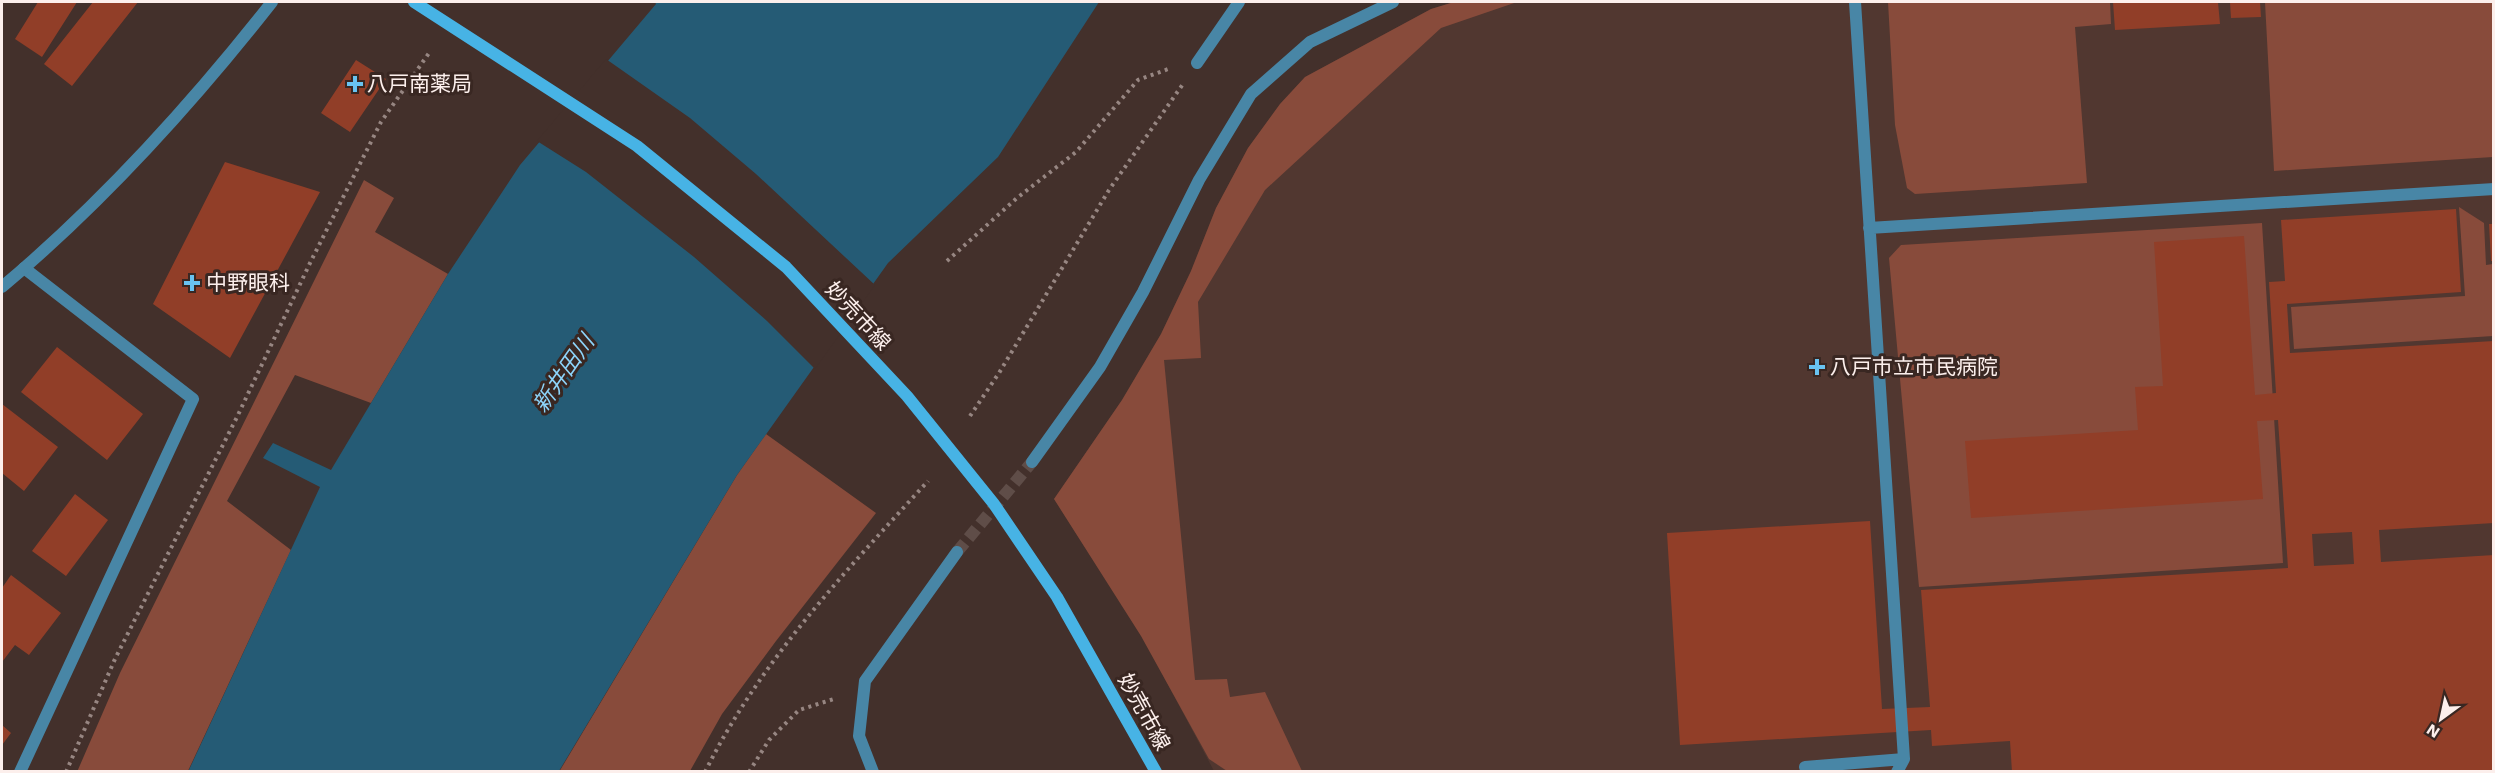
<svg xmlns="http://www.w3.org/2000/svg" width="2495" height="773" viewBox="0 0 2495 773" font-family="'Work Sans','Noto Sans JP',sans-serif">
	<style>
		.built { fill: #513730 }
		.green { fill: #884b3b }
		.water { fill: #255b75 }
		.pier { fill: #43302b }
		.building { fill: #913e28; fill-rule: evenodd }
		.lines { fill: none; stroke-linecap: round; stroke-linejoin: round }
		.tertiary-tunnel { stroke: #5f4d48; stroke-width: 12; stroke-dasharray: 12 6; stroke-linecap: butt }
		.path { stroke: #978682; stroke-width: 4; stroke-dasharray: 3 4.5; stroke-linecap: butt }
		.service { stroke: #4886a6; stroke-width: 12 }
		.minor { stroke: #4886a6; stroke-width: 12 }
		.tertiary { stroke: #4886a6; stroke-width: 12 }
		.secondary { stroke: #47b3e5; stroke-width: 12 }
		.poi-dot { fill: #69c3f1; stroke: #392722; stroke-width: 2 }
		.labels { text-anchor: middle; stroke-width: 6; stroke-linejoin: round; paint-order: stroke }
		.poi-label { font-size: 21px; fill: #fcefec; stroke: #392722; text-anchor: start }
		.street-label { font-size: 21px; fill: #fcefec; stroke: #392722 }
		.water-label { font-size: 22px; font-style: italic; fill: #8dd4fa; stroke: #392722 }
	</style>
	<rect width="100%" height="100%" fill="#43302b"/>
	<path class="built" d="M1454,2H2493V771H1214L1142,636L1054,499L1122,400L1161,334L1191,271L1216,208L1248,148L1280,104L1305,77L1431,9Z"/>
	<path class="green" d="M1454,2H1517L1441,28L1265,190L1198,302L1201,358L1164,360L1195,680L1227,679L1230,697L1265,692L1302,771H1227L1209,759L1141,636L1054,499L1122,400L1161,334L1191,271L1216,208L1248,148L1280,104L1305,77L1431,9Z
		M1888,2H2110L2111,24L2075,27L2087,183L1915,194L1907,188L1895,125Z
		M2265,2H2493V157L2274,171Z
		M364,180L394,198L375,232L448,274L371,403L295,375L227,501L291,550L188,771L77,772L120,673Z
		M2459,207L2484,223L2486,265L2493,264V336L2294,349L2291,307L2465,296Z
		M2262,223L2283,563L1919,587L1889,258L1901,245Z
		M766,434L876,513L776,641L722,714L690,771L559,772L737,475Z"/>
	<path class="water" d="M655,2H1099L998,157L888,263L737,475L559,771L188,772L320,487L263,458L273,443L331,470L448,274L520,165L656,4Z"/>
	<path class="pier" d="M606,59L690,118L756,174L875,285L815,369L767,321L694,257L586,172L537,141Z"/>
	<path class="building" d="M38,2H77L42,57L15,39Z
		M93,2H138L72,86L44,64Z
		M2113,2H2218L2220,24L2115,30Z
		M2230,2H2260L2261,17L2231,18Z
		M356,60L386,79L350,132L321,113Z
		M225,162L320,192L230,358L153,304Z
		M2456,209L2461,292L2287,304L2290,353L2494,341V523L2379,530L2381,562L2494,555V772H2012L2010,741L1932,746L1931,730L1680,745L1667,533L1870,521L1882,709L1930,707L1921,590L2288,568L2278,420L2257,421L2263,499L1971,518L1965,441L2138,430L2135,387L2163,386L2154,242L2244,236L2255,395L2276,393L2269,282L2285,281L2281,220ZM2352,532L2354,564L2314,566L2312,534Z
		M2489,224H2494V261H2491Z
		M57,347L143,414L107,460L21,392Z
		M2,404L58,447L24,491L2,473Z
		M75,494L108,520L66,576L32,551Z
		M11,575L61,613L29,655L15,645L2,662V588Z
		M2,725L11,733L2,745Z"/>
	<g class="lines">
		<path class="tertiary-tunnel" d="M957,552L1032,462"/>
		<path class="path" d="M947,261L1017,198L1076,152L1138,80L1171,68
			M970,416L999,373L1109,190L1183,84
			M66,772L115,659L237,417L311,261L381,122L429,53
			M705,772C760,661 845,572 928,481
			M749,772L769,740L799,710L837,698"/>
		<path class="service" d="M1855,2L1904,759L1897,772
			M1869,228L2494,189
			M1805,767L1904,759"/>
		<path class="minor" d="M1197,63L1239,2
			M1032,462L1100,367L1143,292L1199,180L1251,94L1310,42L1393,2
			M20,772L193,399L24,268
			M873,772L859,736L865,681L957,552"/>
		<path class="tertiary" d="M2,287C102,203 191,105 272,2"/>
		<path class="secondary" d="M414,2L637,146L786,267L907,396L994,504L1057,597L1156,772"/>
	</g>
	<g class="poi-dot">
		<path d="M352 75h6v6h6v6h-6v6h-6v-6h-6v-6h6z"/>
		<path d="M189 274h6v6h6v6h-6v6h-6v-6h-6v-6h6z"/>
		<path d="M1814 358h6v6h6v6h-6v6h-6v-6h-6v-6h6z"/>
	</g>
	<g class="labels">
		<g class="poi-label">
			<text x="367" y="91">八戸南薬局</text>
			<text x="206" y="290">中野眼科</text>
			<text x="1830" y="374">八戸市立市民病院</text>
		</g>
		<g class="street-label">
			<text transform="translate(858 316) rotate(47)" y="7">妙売市線</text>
			<text transform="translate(1144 712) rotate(61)" y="7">妙売市線</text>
		</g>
		<g class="water-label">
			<text transform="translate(563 373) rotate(-55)" y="8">新井田川</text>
		</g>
	</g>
	<rect width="2495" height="773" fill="none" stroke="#fcefec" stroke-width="6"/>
	<g transform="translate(2441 719) rotate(213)" stroke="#392722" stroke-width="4.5" paint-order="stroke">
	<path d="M0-4.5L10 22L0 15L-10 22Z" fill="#fcefec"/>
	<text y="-9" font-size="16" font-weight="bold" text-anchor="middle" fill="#fcefec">N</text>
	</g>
</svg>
